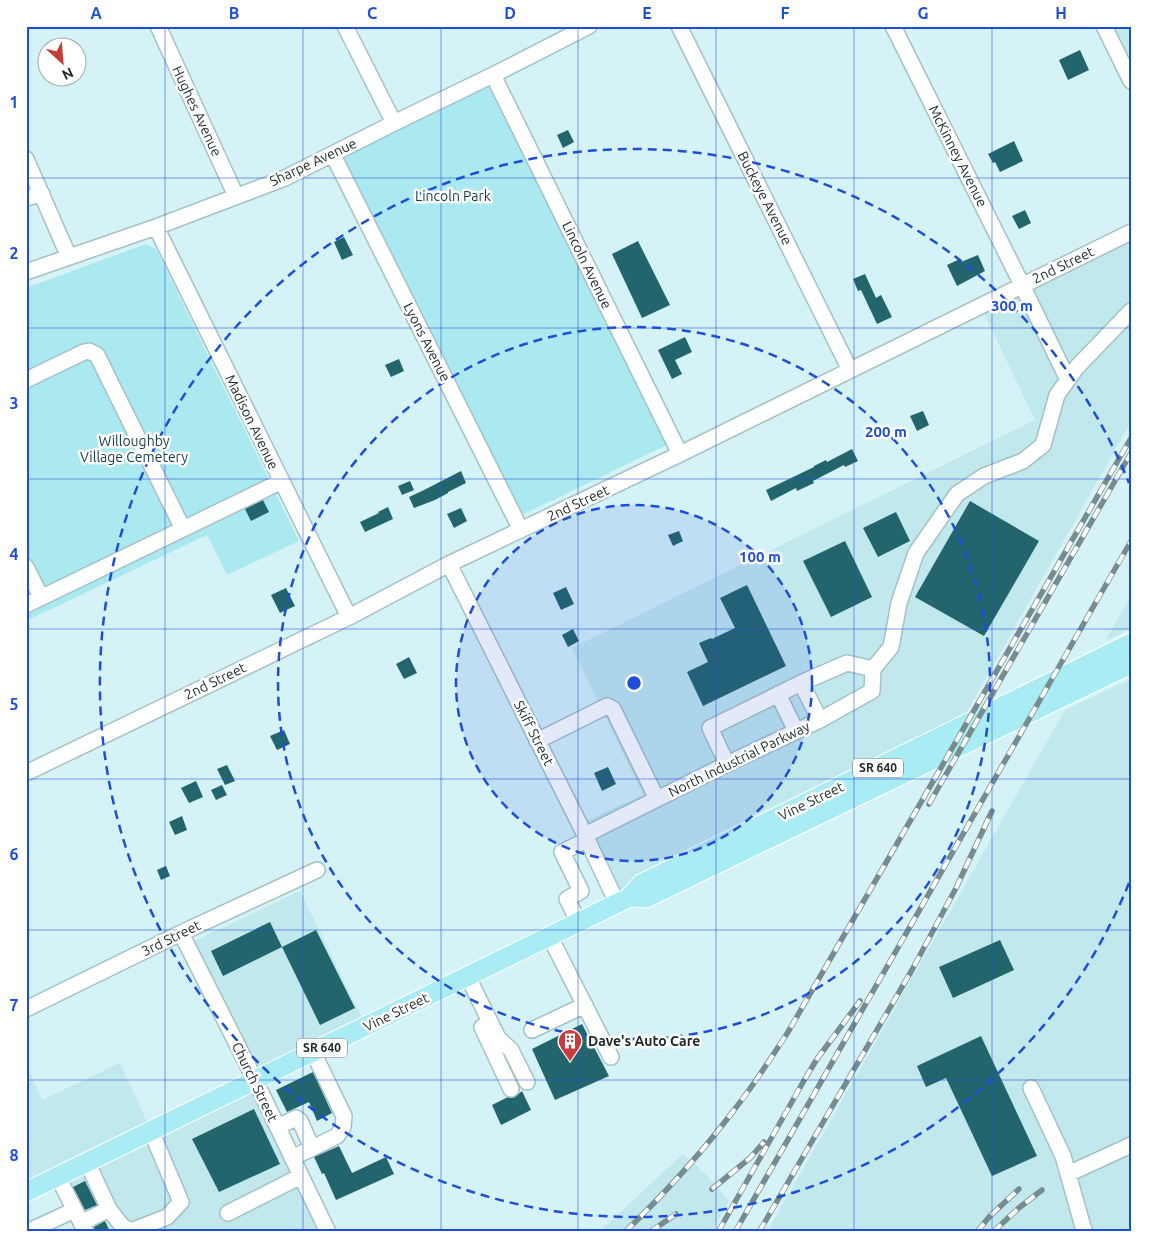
<svg xmlns="http://www.w3.org/2000/svg" width="1157" height="1258" viewBox="0 0 1157 1258" font-family="Ubuntu,sans-serif">
	<style>
		.built { fill: #c0e8ed }
		.green { fill: #aae9f0 }
		.building { fill: #23656c }
		.lines { fill: none; stroke-linecap: round; stroke-linejoin: round }
		.minor-casing { stroke: #a4c1c5; stroke-width: 18 }
		.major-casing { stroke: #fff; stroke-width: 21 }
		.minor { stroke: #fff; stroke-width: 15 }
		.major { stroke: #aaecf4; stroke-width: 19 }
		.rail-casing { stroke: #778c8f; stroke-width: 5.5 }
		.rail { stroke: #fff; stroke-width: 4; stroke-dasharray: 11; stroke-linecap: butt }
		.grid { fill: none; stroke: #1d4ed8; stroke-width: 1; stroke-opacity: 0.55 }
		.ring { fill: none; stroke: #1d4ed8; stroke-width: 2.5; stroke-dasharray: 9 6 }
		.labels { text-anchor: middle; stroke-width: 5; stroke-linejoin: round; paint-order: stroke }
		.shield { fill: #fff; stroke: #5f6868; stroke-width: 1 }
		.shield-label { font-size: 12px; font-weight: bold; fill: #1b2728 }
		.street-label { font-size: 14px; fill: #1b2728; stroke: #fff }
		.park-label { font-size: 14px; fill: #143c40; stroke: #fff }
		.poi-label { font-size: 14px; font-weight: bold; fill: #1b2728; stroke: #fff; text-anchor: start }
		.centre { fill: #1d4ed8; stroke: #fff; stroke-width: 2.5 }
		.ring-label { font-size: 15px; text-anchor: middle; font-weight: bold; fill: #1d4ed8; stroke: #fff; stroke-width: 5; stroke-linejoin: round; paint-order: stroke }
		.neatline { fill: none; stroke: #1d4ed8; stroke-width: 2 }
		.grid-label { font-size: 16px; text-anchor: middle; font-weight: bold; fill: #1d4ed8 }
	</style>
	<rect width="100%" height="100%" fill="#d5f3f7"/>
	<path class="built" d="M1112,26H1131V64Z
		M1131,236V422L961,722L616,892L581,823L643,795L572,648L1035,420L981,307Z
		M1131,596V628L1105,641Z
		M1131,679V1232H767L1065,710Z
		M300,891L362,1018L256,1070L190,943Z
		M120,1063L149,1126L26,1188V1064L42,1100Z
		M255,1088L324,1232H81L57,1182Z
		M683,1154L707,1175L729,1201L712,1232H599Z"/>
	<path class="green" d="M490,84L667,445L522,515L343,158Z
		M146,244L156,249L299,541L227,575L207,535L26,621V288Z"/>
	<path class="building" d="M1080,50L1089,70L1068,80L1059,60Z
		M568,130L574,142L563,148L557,135Z
		M1014,141L1023,161L1000,172L995,162L993,163L988,154Z
		M1025,210L1031,223L1019,229L1012,216Z
		M344,237L353,255L342,260L334,242Z
		M638,241L670,305L642,318L612,254Z
		M978,255L985,271L957,286L947,265L960,259L961,262Z
		M865,274L876,298L881,295L892,317L877,324L861,290L858,291L853,279Z
		M685,337L692,352L675,360L682,374L672,379L658,350Z
		M399,359L404,371L391,377L385,365Z
		M923,411L929,425L917,431L910,416Z
		M852,449L858,461L845,467L844,465L813,481L814,483L797,491L796,488L771,501L766,490L814,467V466L826,460L827,462Z
		M461,471L466,483L448,492V493L435,500L414,508L409,497L424,490Z
		M410,481L414,490L402,495L398,486Z
		M263,500L269,512L251,521L245,509Z
		M970,501L1039,541L984,636L915,597Z
		M388,507L393,519L365,532L360,522L379,513L378,512Z
		M461,508L467,521L454,528L447,514Z
		M896,512L910,541L878,557L863,528Z
		M679,531L683,541L673,546L668,535Z
		M845,541L872,597L831,617L803,561Z
		M747,585L786,666L703,706L687,672L708,662L699,643L711,638L712,639L735,628L720,598Z
		M566,587L574,604L561,610L553,593Z
		M286,588L295,606L280,613L271,595Z
		M573,629L579,641L568,647L562,635Z
		M409,657L417,673L404,679L396,664Z
		M284,730L290,744L277,750L270,736Z
		M227,765L235,781L225,785L217,769Z
		M608,767L616,784L602,791L594,773Z
		M196,781L203,797L189,803L181,788Z
		M222,785L227,795L216,800L211,790Z
		M182,816L187,830L175,835L169,822Z
		M166,866L170,876L161,880L157,870Z
		M270,922L282,947L223,976L211,951Z
		M316,930L355,1008L320,1025L282,947Z
		M1000,940L1014,970L953,998L939,967Z
		M582,1024L609,1076L555,1100L532,1049Z
		M981,1036L1037,1156L992,1176L946,1078L926,1087L917,1066Z
		M313,1072L332,1113L317,1121L309,1102L287,1112L276,1090Z
		M522,1091L531,1110L501,1125L492,1105L508,1097L511,1098L515,1097Z
		M254,1109L280,1164L219,1192L192,1139Z
		M339,1146L352,1173L386,1157L394,1174L336,1200L324,1173L322,1174L314,1157Z
		M85,1181L97,1205L85,1210L73,1187Z
		M105,1221L110,1232H95L94,1227Z"/>
	<g class="lines">
		<g class="minor-casing">
			<path id="minor" d="M158,26L236,196
				M345,26L394,123
				M679,26L850,370
				M893,26L1022,285L1068,380
				M1104,26L1131,81
				M493,75L680,454
				M333,155L521,530
				M26,159L69,257
				M26,198L42,194
				M156,227L349,617
				M26,272L156,227L285,178L394,123L493,75L589,26
				M26,380L84,352L89,351L97,355L183,529
				M449,564L585,835L617,903
				M26,567L41,597
				M26,605L282,481
				M873,669L891,647L899,603L916,553L957,494L984,476L1023,461L1043,445L1057,395L1077,367L1131,311
				M801,683L820,720
				M778,694L796,731
				M537,741L607,706L613,709L657,799
				M727,764L710,728L801,683L847,663L873,669
				M26,773L349,617L449,564L680,454L1131,232
				M585,835L727,764L820,720L872,691L873,669
				M579,923L567,899L581,891L562,852L587,840
				M181,933L255,1080L328,1232
				M550,937L611,1057
				M468,977L498,1038L511,1050L527,1082
				M26,1009L181,933L317,870
				M482,1027L511,1089
				M532,1030L585,1005
				M1031,1088L1063,1156L1083,1227L1085,1232
				M278,1127L296,1118L300,1121L312,1148
				M292,1158L337,1136L343,1127L344,1116L313,1052
				M87,1162L109,1209L122,1226L131,1231L167,1217L181,1202L151,1131
				M1068,1174L1131,1145
				M58,1177L86,1232
				M228,1213L301,1176
				M81,1223L109,1209
				M27,1232L68,1213"/>
		</g>
		<g class="major-casing">
			<path id="major" d="M630,897L646,898L1131,664
				M26,1192L630,897L641,884L1131,643"/>
		</g>
		<use href="#minor" class="minor"/>
		<use href="#major" class="major"/>
		<g class="rail-casing">
			<path id="rail" d="M929,804L1131,453
				M712,1189L750,1158L764,1142
				M625,1232C664,1194 701,1154 734,1110C754,1085 771,1058 788,1032L935,778L1131,438
				M650,1232L676,1214
				M718,1232L806,1077L817,1059L860,1001
				M735,1232L1131,541
				M759,1232L912,970L956,888L992,811
				M977,1232L989,1217L1019,1189
				M993,1232L1020,1207L1042,1190"/>
		</g>
		<use href="#rail" class="rail"/>
	</g>
	<path class="grid" d="M165,26V1232M303,26V1232M441,26V1232M578,26V1232M716,26V1232M854,26V1232M992,26V1232M26,178H1131M26,328H1131M26,479H1131M26,629H1131M26,779H1131M26,930H1131M26,1080H1131"/>
	<circle cx="634" cy="683" r="178" fill="#1d4ed8" fill-opacity=".12"/>
	<g class="ring">
		<circle cx="634" cy="683" r="178"/>
		<circle cx="634" cy="683" r="356"/>
		<path d="M1129 883A534 534 0 1 1 1129 483"/>
	</g>
	<defs>
		<g id="building-pin" transform="scale(1.25)"><path d="M0 17L-7.5 6A9.5 9.5 0 1 1 7.5 6Z" fill="#c93a3a" stroke="#fff"/><path d="M-4-6H4V6H1V3H-1V6H-4ZM-2.5-4.3h1.7v1.8h-1.7ZM.8-4.3h1.7v1.8H.8ZM-2.5-1h1.7V.8h-1.7ZM.8-1h1.7V.8H.8Z" fill="#fff"/></g>
	</defs>
	<g fill-rule="evenodd">
		<use href="#building-pin" x="570" y="1041"/>
	</g>
	<g class="labels">
		<g class="shield">
			<rect x="853" y="758.5" width="50" height="19" rx="4"/>
			<rect x="297" y="1038.5" width="50" height="19" rx="4"/>
		</g>
		<g class="shield-label">
			<text x="878" y="772">SR 640</text>
			<text x="322" y="1052">SR 640</text>
		</g>
		<g class="street-label">
			<text transform="translate(197 111) rotate(65)" y="5">Hughes Avenue</text>
			<text transform="translate(958 156) rotate(63)" y="5">McKinney Avenue</text>
			<text transform="translate(313 162) rotate(-25)" y="5">Sharpe Avenue</text>
			<text transform="translate(765 198) rotate(63)" y="5">Buckeye Avenue</text>
			<text transform="translate(587 265) rotate(64)" y="5">Lincoln Avenue</text>
			<text transform="translate(1063 265) rotate(-26)" y="5">2nd Street</text>
			<text transform="translate(427 342) rotate(63)" y="5">Lyons Avenue</text>
			<text transform="translate(252 422) rotate(64)" y="5">Madison Avenue</text>
			<text transform="translate(578 503) rotate(-25)" y="5">2nd Street</text>
			<text transform="translate(215 681) rotate(-26)" y="5">2nd Street</text>
			<text transform="translate(534 733) rotate(63)" y="5">Skiff Street</text>
			<text transform="translate(739 759) rotate(-26)" y="5">North Industrial Parkway</text>
			<text transform="translate(811 801) rotate(-26)" y="5">Vine Street</text>
			<text transform="translate(171 938) rotate(-26)" y="5">3rd Street</text>
			<text transform="translate(396 1012) rotate(-26)" y="5">Vine Street</text>
			<text transform="translate(255 1082) rotate(64)" y="5">Church Street</text>
		</g>
		<g class="park-label">
			<text x="453" y="201">Lincoln Park</text>
			<text x="134" y="446">Willoughby<tspan x="134" dy="16">Village Cemetery</tspan></text>
		</g>
		<g class="poi-label">
			<text x="588" y="1046">Dave's Auto Care</text>
		</g>
	</g>
	<circle cx="634" cy="683" r="8" class="centre"/>
	<g class="ring-label">
		<text x="1012" y="311">300 m</text>
		<text x="886" y="437">200 m</text>
		<text x="760" y="562">100 m</text>
	</g>
	<rect width="1157" height="1258" fill="none" stroke="#ffffff" stroke-width="55"/>
	<g transform="translate(62 62) rotate(154)"><circle r="24" fill="#ffffff" stroke="#a4a9a9"/>
	<path d="M0-4L9 19L0 12L-9 19Z" fill="#c93a3a"/>
	<text y="-8" font-size="14" font-weight="bold" text-anchor="middle" fill="#1b2728">N</text>
	</g>
	<rect x="28" y="28" width="1102" height="1202" class="neatline"/>
	<g class="grid-label">
		<text x="96" y="19">A</text>
		<text x="234" y="19">B</text>
		<text x="372" y="19">C</text>
		<text x="510" y="19">D</text>
		<text x="647" y="19">E</text>
		<text x="785" y="19">F</text>
		<text x="923" y="19">G</text>
		<text x="1061" y="19">H</text>
		<text x="14" y="108">1</text>
		<text x="14" y="259">2</text>
		<text x="14" y="409">3</text>
		<text x="14" y="560">4</text>
		<text x="14" y="710">5</text>
		<text x="14" y="860">6</text>
		<text x="14" y="1011">7</text>
		<text x="14" y="1161">8</text>
	</g>
</svg>
